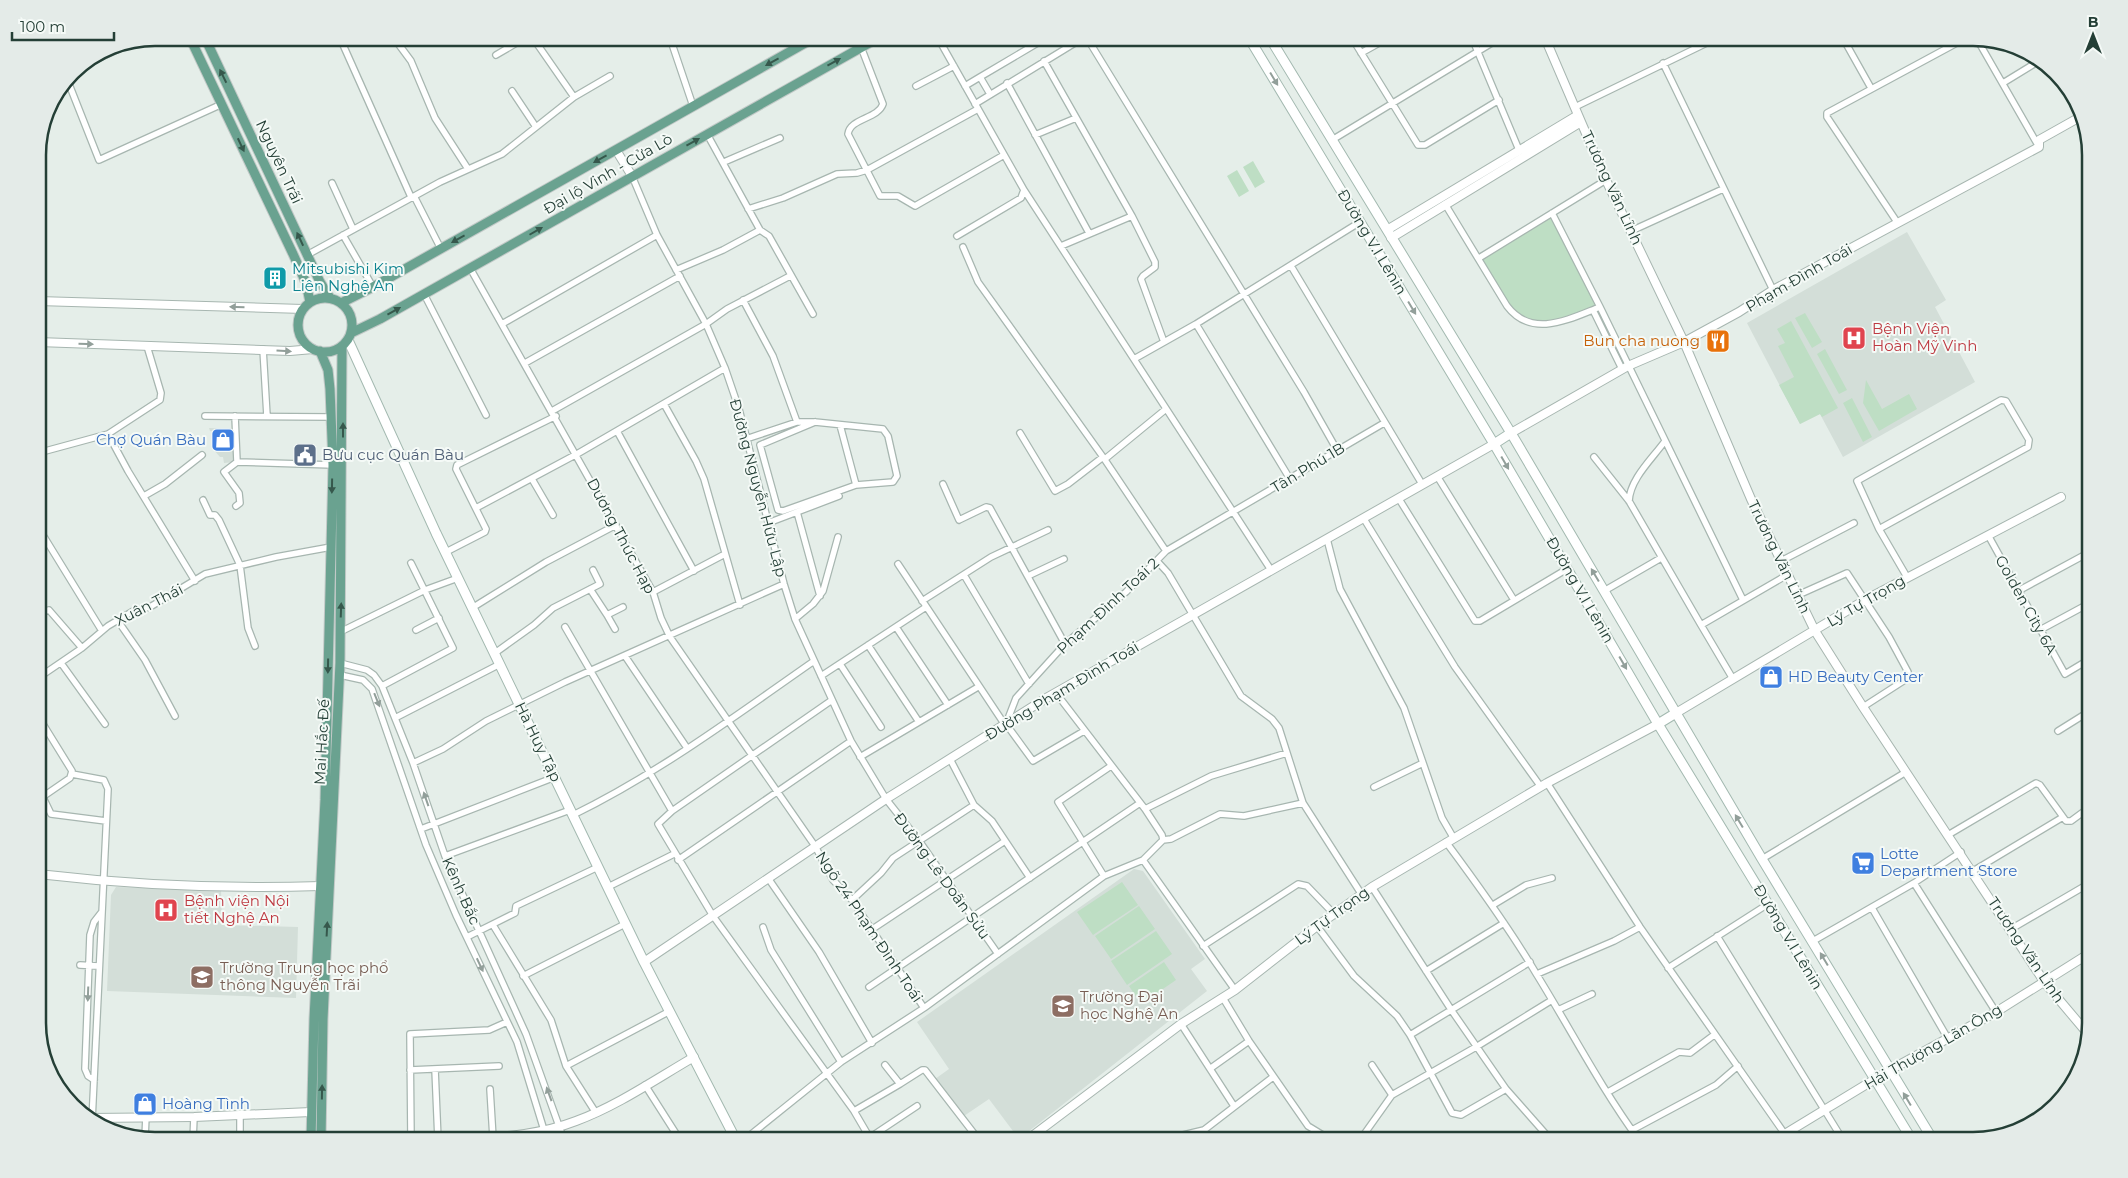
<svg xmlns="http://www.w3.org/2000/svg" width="2128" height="1178" viewBox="0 0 2128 1178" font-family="Montserrat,sans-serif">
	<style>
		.built { fill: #d3ded8 }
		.green { fill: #bedec4 }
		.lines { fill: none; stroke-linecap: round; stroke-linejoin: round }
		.minor-casing { stroke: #a7b6b0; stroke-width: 8 }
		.tertiary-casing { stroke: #a7b6b0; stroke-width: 10 }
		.secondary-casing { stroke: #a3b9b0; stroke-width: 11 }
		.primary-casing { stroke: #c2c9c7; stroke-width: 11 }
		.minor { stroke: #fff; stroke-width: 5.5 }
		.tertiary { stroke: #fff; stroke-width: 8 }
		.secondary { stroke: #fff; stroke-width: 9 }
		.primary { stroke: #6aa290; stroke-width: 9 }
		.oneway { fill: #36584c }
		.oneway2 { fill: #929f9a }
		.labels { text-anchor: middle; stroke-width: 4; stroke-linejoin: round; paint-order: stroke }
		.street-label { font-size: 15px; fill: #243f36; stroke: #f5faf7 }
		.culture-label { font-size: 15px; fill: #0d838f; stroke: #f5faf7; text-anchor: start }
		.health-label { font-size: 15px; fill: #be3a42; stroke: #f5faf7; text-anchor: start }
		.food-label { font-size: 15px; fill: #c56008; stroke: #f5faf7; text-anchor: end }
		.shop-label { font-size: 15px; fill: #366cbe; stroke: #f5faf7; text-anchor: start }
		.service-label { font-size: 15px; fill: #4e5e75; stroke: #f5faf7; text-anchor: start }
		.education-label { font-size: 15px; fill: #785e54; stroke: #f5faf7; text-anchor: start }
		.rim { fill: none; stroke: #243f36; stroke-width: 2.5 }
	</style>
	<rect width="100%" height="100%" fill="#e5eee9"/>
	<path class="built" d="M1907,232L1946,300L1935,307L1975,382L1843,457L1820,414L1800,424L1747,323Z
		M209,428L234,429V462L224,463L223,457H220L213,449V432L210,431Z
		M1134,869L1143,871L1205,959L1191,969L1207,991L1019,1139L989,1099L961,1118L935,1079L949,1069L917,1022Z
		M116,887L221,890L222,925L298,927L296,998L107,991L111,895Z"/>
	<path class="green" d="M1253,161L1265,182L1255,188L1243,167Z
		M1237,170L1249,191L1239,197L1227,176Z
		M1552,213L1600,307L1550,325L1517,316L1479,258Z
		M1805,313L1822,342L1812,348L1795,318Z
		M1791,321L1838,408L1822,417L1820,414L1800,424L1779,385L1794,377L1778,346L1785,343L1777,329Z
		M1825,349L1847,390L1839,394L1817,354Z
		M1866,380L1882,409L1909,394L1917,409L1879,431L1863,403Z
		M1852,398L1872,437L1863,442L1843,403Z
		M1122,882L1138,905L1093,935L1077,912Z
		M1139,906L1155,929L1111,959L1095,936Z
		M1156,931L1172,954L1127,985L1111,961Z
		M1164,962L1176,980L1141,1004L1129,986Z"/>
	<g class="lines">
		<g class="minor-casing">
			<path id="minor" d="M340,38L411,197
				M394,38L411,61L435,118L468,169
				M533,38L574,97
				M670,38L693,106
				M938,38L1024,190L1021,198L957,236
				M1087,38L1304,392L1337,450
				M1352,38L1418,145H1425L1499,100
				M1472,38L1519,150
				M1977,39L2039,147
				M1844,40L1871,88
				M861,47L883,104C878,119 850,118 848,134L880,196H898L915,206L1004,155
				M1361,53L1388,38
				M496,55L525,38
				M1044,61L1132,216L1155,262V267L1143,276L1141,279L1164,342
				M1663,63L1773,290
				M76,69L136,41
				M67,79L99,160L222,104
				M1007,83L1089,233
				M2003,83L2034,64
				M916,86L954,66
				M965,86L980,77
				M512,91L536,127
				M990,94L980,77L1046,38
				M975,104L1083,38
				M1575,107L1717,38
				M707,134L760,230L769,236L813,314
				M1035,135L1076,118
				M1332,140L1500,38
				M724,162L780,138
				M632,176L657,235L706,324L725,368L739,409L784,584L795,619L851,741L886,799L920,842L998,954
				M332,183L353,229
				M1024,190L1271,570
				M414,196L441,249
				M1445,204L1507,306C1532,339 1569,319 1600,307
				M748,209L783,198L837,174L857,173L867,170L978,109
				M1552,213L1600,307L1743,600
				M1897,222L1827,117V113L1966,38
				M1631,231L1723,189
				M343,235L373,287
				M1061,246L1132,216
				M963,247L978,282L1103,457L1166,551
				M307,255L440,182L502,154L574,97L610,76
				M1479,258L1606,180
				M1291,266L1422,484
				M470,268L653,592L661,618L670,637L815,846L833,880L852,900L924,1008
				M676,270L723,250L760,230
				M424,294L486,415
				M743,300L773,356L797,422H815L883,429L888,436L897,476L893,482L856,485L783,511L778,510L760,445L815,422
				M1593,310L1622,369
				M502,324L657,235
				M1196,324L1290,479
				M263,349L267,416
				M1134,359L1196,324L1360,222
				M525,363L680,276
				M664,404L696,461L704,479L740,605
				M552,411L706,324L727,309L790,276
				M205,416L331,417
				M235,416L237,462L333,465
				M840,425L856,485
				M617,431L694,571
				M1020,433L1055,491L1068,484L1103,457
				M108,434L128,471L195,581
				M746,439L797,422
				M38,453L108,434L160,400L161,393L147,346
				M1594,457L1629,501L1701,625L1787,575
				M1105,459L1166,409
				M1437,476L1514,600
				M532,479L553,515
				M943,484L959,520L986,507L990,508L1065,644
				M144,496L165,484L202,455
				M1399,499L1475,621H1480L1567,569
				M203,500L210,515H215L219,520L240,565L248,628L255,646
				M1629,501C1630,479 1652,459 1665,441
				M236,506L240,503L239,493L224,472L237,462
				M476,508L577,454L725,368
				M797,512L820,596
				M1364,519L1455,667L1541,787
				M768,523L839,496
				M38,527L102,631
				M1879,529L2028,447L2029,440L2006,401L2001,400L1857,481L1879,529L1907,577
				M1988,535L2065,674L2090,659
				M1327,539L1340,589L1404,708L1442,818L1453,837
				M446,552L485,532L486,529L456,469L457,465L556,416
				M1157,561L1168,573L1241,696L1272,719L1279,728L1303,803L1362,895
				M1781,561L1854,523
				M898,564L1005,725
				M964,575L1029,684
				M1028,576L1064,559
				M590,589L607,615L623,607
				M1604,591L1661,558
				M2018,591L2090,552
				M653,592L725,554
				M1798,595L1847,573L1889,637L1908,672V678L1863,707
				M922,601L991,557L1048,530
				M472,608L546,562L616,525
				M38,613L49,610L82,648
				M607,615L615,629
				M795,619L813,604L823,591L838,537
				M118,621L145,660L175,716
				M1701,625L1733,679
				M565,627L672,811
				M896,627L948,705
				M416,630L439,618
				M2040,630L2090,603
				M340,632L425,590L458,578
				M868,645L919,722
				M495,653L534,625L553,608L600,584L593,570
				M625,656L687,748
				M61,663L105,724
				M340,663L367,670L374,675L382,686L413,763L445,856L526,1034L564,1140
				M840,664L881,727
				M340,675L363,680L372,689L426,845L456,915L517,1042L547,1140
				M821,676L926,607
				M38,678L82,648L108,626L135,610L150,607L205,574L276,557L331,547
				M382,686L453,648L411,563
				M1056,693L1145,809L1162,835L1163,840
				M832,700L672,811L658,824L713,916L854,1111L871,1140
				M38,716L72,771L70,778L38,800
				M395,718L500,664
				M1084,731L1033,761L1006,724L1016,698L1065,644L1126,592L1166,551L1384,423
				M2058,731L2090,711
				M860,757L978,687
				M950,759L974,805L992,821L1030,878
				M413,763L443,749L486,721L565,682L784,584
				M72,774L104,780L108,789L92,1121
				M1547,783L1640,927L1789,1140
				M38,787L51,814L106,821
				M1374,787L1423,763
				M1145,809L1211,776L1287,753
				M573,815C659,773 735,716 814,661
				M421,829L555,777
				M1948,835L2036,783L2040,785L2066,821H2071L2090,807
				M1446,842C1478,885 1510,929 1537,975C1571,1030 1601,1088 1639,1140
				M445,856L570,810
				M1762,859L1906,772
				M678,860L851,741
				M1143,860L1235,990
				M1973,871L2063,817
				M1104,876L1058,802L1111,766
				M768,878L819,952L872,1043
				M1914,883L1996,1012
				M608,887L674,854
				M1372,887L1452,1011L1506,1089L1551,1140
				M852,900L881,873L893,858L974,805
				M1493,905L1526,885L1552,878
				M1872,908L1947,1037
				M493,925L551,1020L566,1066L596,1113
				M1317,926L1354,976L1397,1016L1410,1035L1452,1113L1461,1115L1506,1089
				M763,927L771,950L841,1062
				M2011,929L2090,883
				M871,930L1005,841
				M1717,936L1843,1140
				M467,937L515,913L516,906L598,867
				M1813,941L1914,883L1961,852
				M1203,946L1298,884L1307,886L1335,915
				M80,965L99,966
				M1668,968L1768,904
				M1426,971L1504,923
				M1537,974L1614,941L1640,927
				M523,976L625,924
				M869,987L1140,803
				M1223,998L1249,1041L1308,1126L1331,1140
				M1558,1010L1592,994
				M1181,1024L1234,1106
				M1410,1035L1530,962
				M1372,1065L1392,1095
				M566,1066L670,1011
				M1211,1068L1249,1041
				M435,1069L438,1140
				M410,1070L499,1066
				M94,1080L88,1076L85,1069L90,935L94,922L101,913
				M900,1084L922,1070H925L979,1140
				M645,1085L680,1140
				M490,1089L493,1138
				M1608,1092L1679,1052L1690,1053L1714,1035
				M854,1111L900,1084L885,1065
				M1632,1130L1716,1085L1738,1066
				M1039,1131L1048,1140
				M145,1138L146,1116
				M1495,1139L1496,1140
				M193,1140L194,1117
				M240,1140V1115
				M411,1140L410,1034L489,1030L507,1022
				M744,1140L841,1062L924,1008L1104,876L1143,860L1163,840L1171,839L1220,814L1244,816L1303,803
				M866,1140L917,1106
				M1162,1140L1204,1130L1273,1077
				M1360,1140L1392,1095L1476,1047L1552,1000"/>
		</g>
		<g class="tertiary-casing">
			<path id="tertiary" d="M1545,38L1606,180L1684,342L1751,499L1815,631L1863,707L2045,983L2088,1034
				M616,150L632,176
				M1387,230L1578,115
				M1391,238L1581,122
				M38,301L303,309
				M38,342L290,351L313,349
				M1511,433L1628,366L1684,342L1739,312L1773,290L2039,147V140L2080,117
				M1676,713L1865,600L2061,497
				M38,874C132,885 226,889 321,886
				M644,962L886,799L1048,697L1494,444
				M89,1118L194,1117L311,1112
				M462,1140C500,1137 540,1135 576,1121C617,1106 656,1079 694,1057
				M1027,1140L1181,1024L1235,990L1317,926L1372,887L1547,783L1658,724
				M1775,1140L1890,1070L1996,1012L2090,953"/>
		</g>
		<g class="secondary-casing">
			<path id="secondary" d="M1249,38L1494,444L1658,724L1912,1140
				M1270,38L1511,433L1762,859L1933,1140
				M348,340L436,533L644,962L736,1140
				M1494,444L1511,433
				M1658,724L1676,713"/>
		</g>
		<g class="primary-casing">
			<path id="primary" d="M190,38L293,254L306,283L310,302
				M205,38L320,282L330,298
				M298 325a27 27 0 1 1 54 0a27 27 0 1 1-54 0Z
				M341,303L373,287L814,38
				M351,333L380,319L878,38
				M311,1140L314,1019L325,800L333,465L330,389L328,370L320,351
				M321,1140L323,1019L340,663L342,346"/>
		</g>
		<use href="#minor" class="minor"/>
		<use href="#tertiary" class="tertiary"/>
		<use href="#secondary" class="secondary"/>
		<use href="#primary" class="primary"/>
	</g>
	<defs><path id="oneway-solid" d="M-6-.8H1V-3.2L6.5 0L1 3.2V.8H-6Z" transform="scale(1.25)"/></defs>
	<g class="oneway">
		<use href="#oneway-solid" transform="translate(772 62) rotate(151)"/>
		<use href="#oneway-solid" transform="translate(834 62) rotate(-29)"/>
		<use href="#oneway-solid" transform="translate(223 76) rotate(-116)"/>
		<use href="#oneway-solid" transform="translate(693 142) rotate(-29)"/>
		<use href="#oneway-solid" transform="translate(241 145) rotate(65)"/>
		<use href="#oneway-solid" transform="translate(600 159) rotate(151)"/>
		<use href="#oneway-solid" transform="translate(536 231) rotate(-30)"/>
		<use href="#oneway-solid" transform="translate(300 239) rotate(-115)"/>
		<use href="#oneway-solid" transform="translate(458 239) rotate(151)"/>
		<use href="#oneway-solid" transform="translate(394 311) rotate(-29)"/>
		<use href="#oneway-solid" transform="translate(343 430) rotate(-90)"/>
		<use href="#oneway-solid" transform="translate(332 486) rotate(91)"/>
		<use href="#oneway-solid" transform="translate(341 610) rotate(-88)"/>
		<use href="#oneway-solid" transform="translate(328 666) rotate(91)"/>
		<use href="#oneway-solid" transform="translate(327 929) rotate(-87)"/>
		<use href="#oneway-solid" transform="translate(322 1092) rotate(-89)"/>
	</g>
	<g class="oneway2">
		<use href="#oneway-solid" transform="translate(1274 79) rotate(59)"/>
		<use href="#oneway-solid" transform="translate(237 307) rotate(-178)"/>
		<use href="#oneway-solid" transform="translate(1412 308) rotate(59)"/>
		<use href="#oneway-solid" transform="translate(86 344) rotate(2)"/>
		<use href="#oneway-solid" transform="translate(284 351) rotate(3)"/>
		<use href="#oneway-solid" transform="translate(1505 463) rotate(60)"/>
		<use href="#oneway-solid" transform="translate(1595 575) rotate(-121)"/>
		<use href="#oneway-solid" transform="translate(1623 663) rotate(60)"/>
		<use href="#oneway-solid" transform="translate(377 700) rotate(68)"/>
		<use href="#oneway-solid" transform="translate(426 799) rotate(-109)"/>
		<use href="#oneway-solid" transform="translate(1739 821) rotate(-121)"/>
		<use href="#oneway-solid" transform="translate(1824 959) rotate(-121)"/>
		<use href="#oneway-solid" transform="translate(480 965) rotate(65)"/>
		<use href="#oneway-solid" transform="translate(88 994) rotate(92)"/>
		<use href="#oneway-solid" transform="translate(549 1094) rotate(-110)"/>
		<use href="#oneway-solid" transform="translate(1907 1099) rotate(-121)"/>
	</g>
	<defs>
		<g id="building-square" transform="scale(1.25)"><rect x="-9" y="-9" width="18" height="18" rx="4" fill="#0f9aa8" stroke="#f5faf7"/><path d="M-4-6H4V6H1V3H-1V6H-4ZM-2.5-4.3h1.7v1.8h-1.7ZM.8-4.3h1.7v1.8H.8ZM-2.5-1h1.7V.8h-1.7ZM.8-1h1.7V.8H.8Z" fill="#fff"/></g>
		<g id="hospital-square" transform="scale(1.25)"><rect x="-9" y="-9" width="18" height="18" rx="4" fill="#e0444e" stroke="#f5faf7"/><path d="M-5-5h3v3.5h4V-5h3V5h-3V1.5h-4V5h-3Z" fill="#fff"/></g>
		<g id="restaurant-square" transform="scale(1.25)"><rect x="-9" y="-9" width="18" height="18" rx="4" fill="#e8710a" stroke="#f5faf7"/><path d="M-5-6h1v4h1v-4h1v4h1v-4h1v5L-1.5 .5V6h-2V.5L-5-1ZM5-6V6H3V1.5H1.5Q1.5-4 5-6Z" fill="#fff"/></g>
		<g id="shop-square" transform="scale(1.25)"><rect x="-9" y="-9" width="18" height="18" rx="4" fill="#3f7fe0" stroke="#f5faf7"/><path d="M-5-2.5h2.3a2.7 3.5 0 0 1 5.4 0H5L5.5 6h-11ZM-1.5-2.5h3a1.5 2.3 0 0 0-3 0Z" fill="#fff"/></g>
		<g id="civic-square" transform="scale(1.25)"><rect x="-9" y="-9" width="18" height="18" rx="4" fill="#5c6f8a" stroke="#f5faf7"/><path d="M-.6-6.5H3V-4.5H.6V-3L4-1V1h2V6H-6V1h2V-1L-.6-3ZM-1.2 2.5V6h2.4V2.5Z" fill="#fff"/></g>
		<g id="supermarket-square" transform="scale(1.25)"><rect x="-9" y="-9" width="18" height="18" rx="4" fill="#3f7fe0" stroke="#f5faf7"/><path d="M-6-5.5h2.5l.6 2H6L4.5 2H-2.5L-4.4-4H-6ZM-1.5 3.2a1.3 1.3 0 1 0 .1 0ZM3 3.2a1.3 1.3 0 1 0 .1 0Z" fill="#fff"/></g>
		<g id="school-square" transform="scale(1.25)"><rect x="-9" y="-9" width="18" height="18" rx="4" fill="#8d6e63" stroke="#f5faf7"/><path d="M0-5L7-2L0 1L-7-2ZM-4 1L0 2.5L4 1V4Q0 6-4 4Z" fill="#fff"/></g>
		<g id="university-square" transform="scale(1.25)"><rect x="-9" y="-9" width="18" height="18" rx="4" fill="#8d6e63" stroke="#f5faf7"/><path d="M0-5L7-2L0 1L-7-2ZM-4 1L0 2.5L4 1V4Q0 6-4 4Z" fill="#fff"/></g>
	</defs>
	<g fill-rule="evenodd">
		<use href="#building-square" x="275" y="278"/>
		<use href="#hospital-square" x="1854" y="338"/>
		<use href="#restaurant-square" x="1718" y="341"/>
		<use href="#shop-square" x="223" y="440"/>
		<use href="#civic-square" x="305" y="455"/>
		<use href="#shop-square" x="1771" y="677"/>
		<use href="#supermarket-square" x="1863" y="863"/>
		<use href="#hospital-square" x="166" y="910"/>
		<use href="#school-square" x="202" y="977"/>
		<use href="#university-square" x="1063" y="1006"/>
		<use href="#shop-square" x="145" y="1104"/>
	</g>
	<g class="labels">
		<g class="street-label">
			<text transform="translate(279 162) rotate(65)" y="5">Nguyên Trãi</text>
			<text transform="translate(608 174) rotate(-30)" y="5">Đại lộ Vinh - Cửa Lò</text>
			<text transform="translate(1612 188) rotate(65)" y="5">Trương Văn Lĩnh</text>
			<text transform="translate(1372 242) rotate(59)" y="5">Đường V.I Lênin</text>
			<text transform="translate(1799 278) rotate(-30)" y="5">Phạm Đình Toái</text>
			<text transform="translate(1308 468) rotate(-31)" y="5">Tân Phú 1B</text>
			<text transform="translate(758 488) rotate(75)" y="5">Đường Nguyễn Hữu Lập</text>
			<text transform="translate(621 536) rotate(62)" y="5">Dương Thúc Hạp</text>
			<text transform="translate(1779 557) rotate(64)" y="5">Trương Văn Lĩnh</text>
			<text transform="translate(1580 590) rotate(60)" y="5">Đường V.I Lênin</text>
			<text transform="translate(1866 601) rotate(-30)" y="5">Lý Tự Trọng</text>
			<text transform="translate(149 605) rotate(-27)" y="5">Xuân Thái</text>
			<text transform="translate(2026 605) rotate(61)" y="5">Golden City 6A</text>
			<text transform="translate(1108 606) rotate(-43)" y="5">Phạm Đình Toái 2</text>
			<text transform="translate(1062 691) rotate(-31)" y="5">Đường Phạm Đình Toái</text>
			<text transform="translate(322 742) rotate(-87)" y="5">Mai Hắc Đế</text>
			<text transform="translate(538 742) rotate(64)" y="5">Hà Huy Tập</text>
			<text transform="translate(942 876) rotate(54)" y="5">Đường Lê Doãn Sửu</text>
			<text transform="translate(461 891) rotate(66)" y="5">Kênh Bắc</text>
			<text transform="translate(1332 916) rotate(-36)" y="5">Lý Tự Trọng</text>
			<text transform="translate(869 927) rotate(56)" y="5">Ngõ 24 Phạm Đình Toái</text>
			<text transform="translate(1788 937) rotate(59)" y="5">Đường V.I Lênin</text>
			<text transform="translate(2026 950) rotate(56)" y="5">Trương Văn Lĩnh</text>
			<text transform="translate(1933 1047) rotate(-30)" y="5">Hải Thượng Lãn Ông</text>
		</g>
		<g class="culture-label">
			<text x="292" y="274">Mitsubishi Kim<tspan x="292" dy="17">Liên Nghệ An</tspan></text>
		</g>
		<g class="health-label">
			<text x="1872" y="334">Bệnh Viện<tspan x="1872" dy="17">Hoàn Mỹ Vinh</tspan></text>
			<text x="184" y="906">Bệnh viện Nội<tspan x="184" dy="17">tiết Nghệ An</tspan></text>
		</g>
		<g class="food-label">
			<text x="1700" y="346">Bun cha nuong</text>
		</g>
		<g class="shop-label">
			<text x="206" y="445" text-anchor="end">Chợ Quán Bàu</text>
			<text x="1788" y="682">HD Beauty Center</text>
			<text x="1880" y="859">Lotte<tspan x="1880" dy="17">Department Store</tspan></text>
			<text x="162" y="1109">Hoàng Tình</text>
		</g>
		<g class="service-label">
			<text x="322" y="460">Bưu cục Quán Bàu</text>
		</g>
		<g class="education-label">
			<text x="220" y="973">Trường Trung học phổ<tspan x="220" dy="17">thông Nguyễn Trãi</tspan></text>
			<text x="1080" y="1002">Trường Đại<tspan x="1080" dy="17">học Nghệ An</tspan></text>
		</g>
	</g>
	<path d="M0 0H2128V1178H0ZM155 46H1973A109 109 0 0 1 2082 155V1023A109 109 0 0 1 1973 1132H155A109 109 0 0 1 46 1023V155A109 109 0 0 1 155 46Z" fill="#e4ebe8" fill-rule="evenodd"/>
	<path class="rim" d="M155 46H1973A109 109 0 0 1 2082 155V1023A109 109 0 0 1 1973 1132H155A109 109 0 0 1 46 1023V155A109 109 0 0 1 155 46Z"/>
	<g transform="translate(2093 35)" stroke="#f5faf7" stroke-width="4" paint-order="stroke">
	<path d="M0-4L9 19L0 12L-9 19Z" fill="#243f36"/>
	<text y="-8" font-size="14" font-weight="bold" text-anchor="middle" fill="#243f36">B</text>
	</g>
	<path d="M12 32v8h102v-8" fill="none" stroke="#243f36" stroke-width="2.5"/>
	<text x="20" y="32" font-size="15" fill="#243f36" stroke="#f5faf7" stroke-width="4" paint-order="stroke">100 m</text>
</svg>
